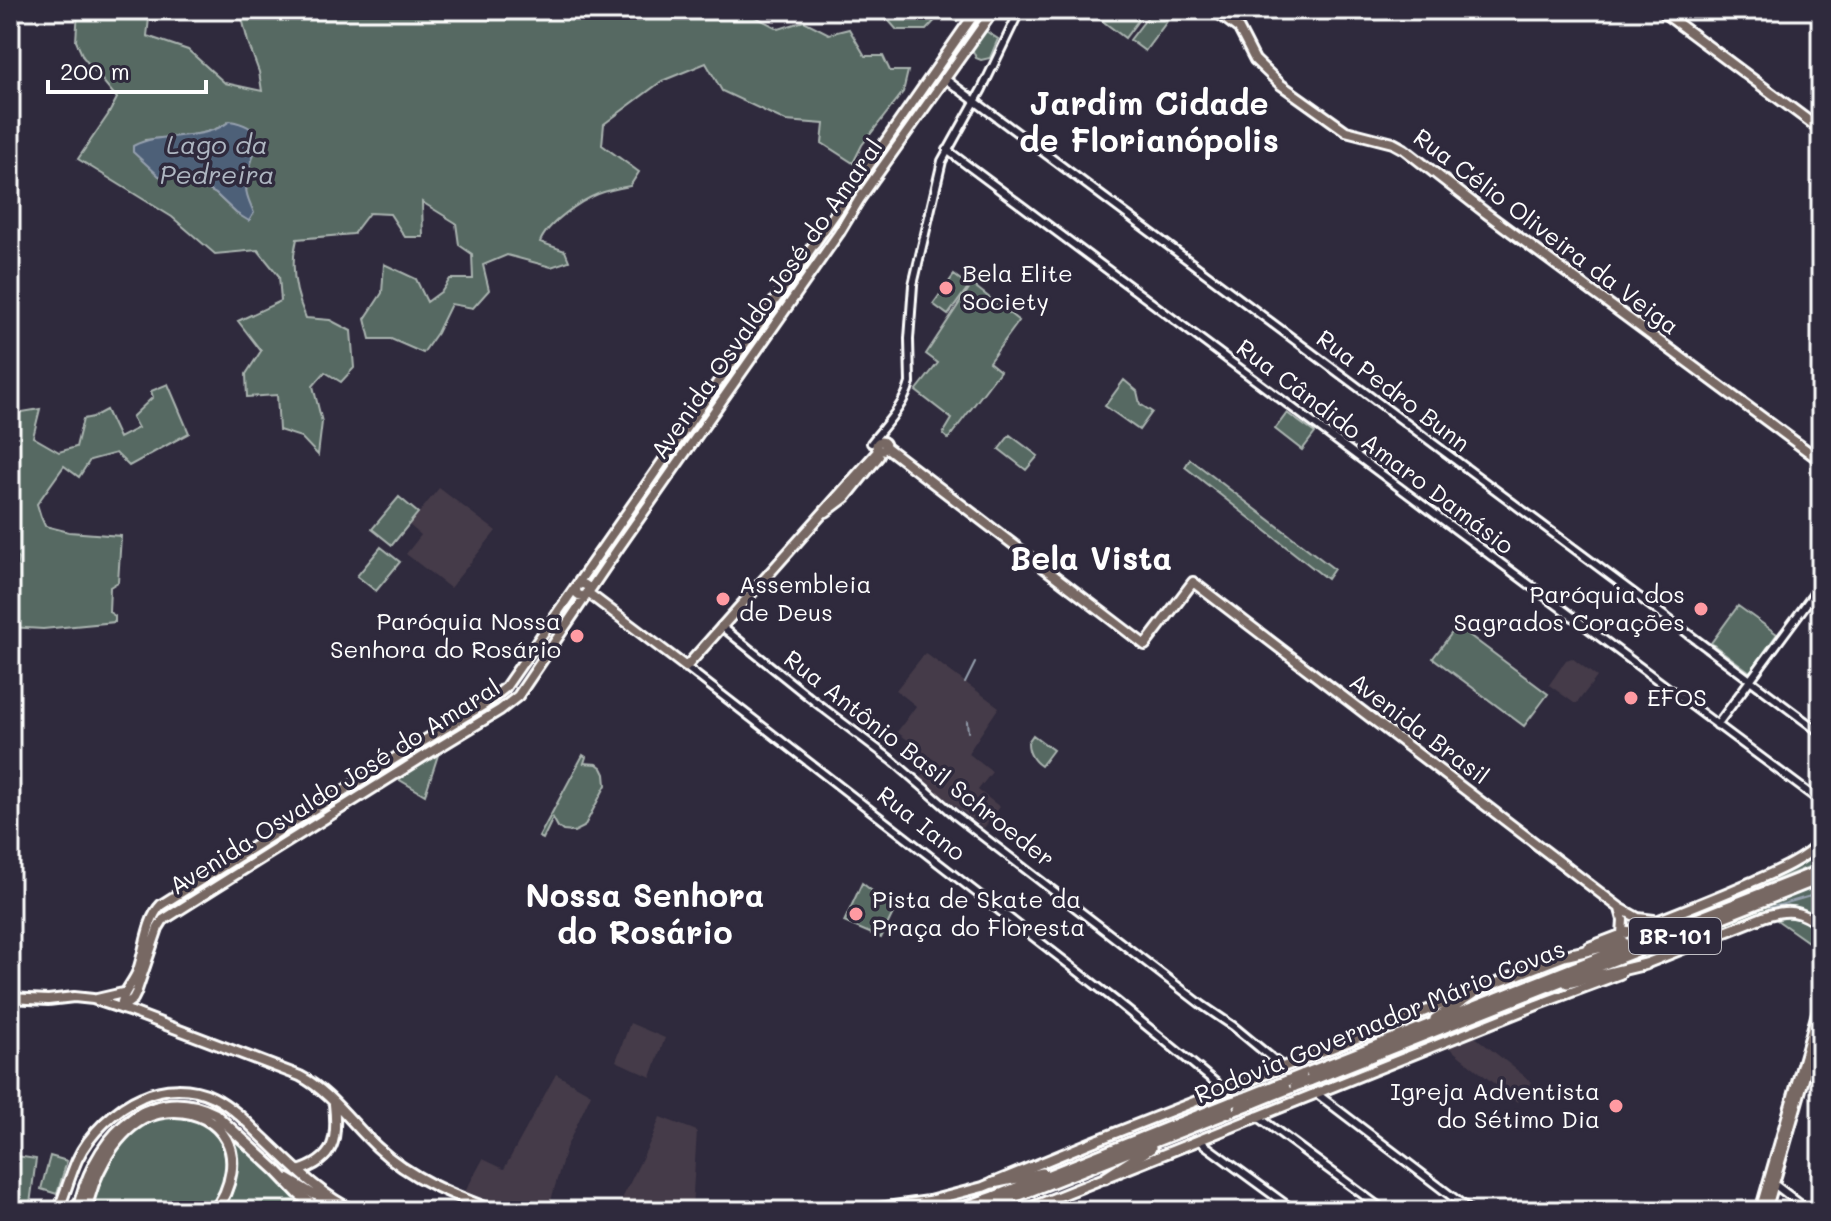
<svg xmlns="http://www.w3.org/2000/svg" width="1831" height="1221" viewBox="0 0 1831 1221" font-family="Mali,sans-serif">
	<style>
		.built { fill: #443a48 }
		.green { fill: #566962; stroke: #aab4b0; stroke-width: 2; fill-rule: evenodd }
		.water { fill: #4e6078; stroke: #95a0ae; stroke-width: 2 }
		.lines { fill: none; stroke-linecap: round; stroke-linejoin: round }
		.stream { stroke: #95a0ae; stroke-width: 2 }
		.minor-casing { stroke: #fff; stroke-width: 12 }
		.major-casing { stroke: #fff; stroke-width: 14 }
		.highway-casing { stroke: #fff; stroke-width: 15 }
		.minor { stroke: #2f2a3d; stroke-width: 6 }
		.major { stroke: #776864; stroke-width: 8 }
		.highway { stroke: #776864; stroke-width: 9 }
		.highway-bridge-casing { stroke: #fff; stroke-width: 15; stroke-linecap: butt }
		.highway-bridge { stroke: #776864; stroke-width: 9 }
		.poi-dot { fill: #ff9aa2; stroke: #2f2a3d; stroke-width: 3 }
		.labels { text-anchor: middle; stroke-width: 7; stroke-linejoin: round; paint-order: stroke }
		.shield { fill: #2f2a3d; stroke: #c1bfc5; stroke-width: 2 }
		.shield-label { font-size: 22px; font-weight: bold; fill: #fff }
		.street-label { font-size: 24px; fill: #fff; stroke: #2f2a3d }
		.poi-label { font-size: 24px; fill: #fff; stroke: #2f2a3d; text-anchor: start }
		.water-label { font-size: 26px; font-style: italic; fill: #afb7c2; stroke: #2f2a3d }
		.district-label { font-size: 32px; font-weight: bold; fill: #fff; stroke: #2f2a3d }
	</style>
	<rect width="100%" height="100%" fill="#2f2a3d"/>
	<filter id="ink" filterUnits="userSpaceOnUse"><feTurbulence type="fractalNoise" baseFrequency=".0125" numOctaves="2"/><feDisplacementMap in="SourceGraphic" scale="16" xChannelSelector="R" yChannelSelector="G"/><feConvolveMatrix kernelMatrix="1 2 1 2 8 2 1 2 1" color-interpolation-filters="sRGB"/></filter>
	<g filter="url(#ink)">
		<path class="built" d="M439,488L496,531L450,588L406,554L421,535L409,525Z
			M925,653L999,707L968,753L992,772L978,790L1000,807L984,828L920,779L934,760L897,732L916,706L896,690Z
			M1572,658L1597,677L1577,703H1574L1549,685L1566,660Z
			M630,1023L665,1038L651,1077L616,1061Z
			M1474,1036L1532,1082L1517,1102L1448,1047Z
			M556,1074L591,1094L566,1148L548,1211H508L468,1195L465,1192L483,1159L504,1169Z
			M660,1117L697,1131L692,1209L616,1211L652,1138Z"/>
		<path class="green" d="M78,10H150L147,36L188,50L225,83L262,91L259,72L248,42L240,10H742L779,29L804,21L829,34L849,29L865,56H883L890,71H908L903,92L862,145L853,163L822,143L824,124L786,121L722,91L706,63L662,81L604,124L602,145L639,172L630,186C619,188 608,190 598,194C580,201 547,224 540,242L565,251L569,261L551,267L507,255L483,265L489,290L473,308L451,304L437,333L423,353L391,339H370L365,319L382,293L384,264L416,279L427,302L442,291L450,279H473L472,254L459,245L456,223L422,202L423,237H405L390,214L369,213L353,234L297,239C290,265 295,293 306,318L330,320L351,331L354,368L341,382L325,372L313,386L322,422L318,455L301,437L279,430L277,395L247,397L246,374L261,351L238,321L281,301L279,276L258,250L215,254L172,217L78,159L108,115L117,98L83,57L76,41ZM230,121L257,141L249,166L246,192L236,213L216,194L190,179L159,176L154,169L145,140C173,135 206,139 230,121Z
			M879,10H959L961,12L957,21L941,14L926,30H897Z
			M1088,10H1146L1125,38Z
			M1153,10L1168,20L1145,51L1130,40Z
			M984,30L998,39L990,58L981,60L976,58L972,49Z
			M954,275L969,286L948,315L933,304Z
			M972,284L1019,321L989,362L1000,371L948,439L943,434L952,419L916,391L938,363L926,354Z
			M1124,380L1137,391L1140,404L1152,412L1139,430L1105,406Z
			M168,384L189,433L129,466L116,453L90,460L79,477L64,466L37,504L41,517L45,526L69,532L121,536L118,582L110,587L109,612L115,616V622L43,629L10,627V579L16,567L18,559L10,551V414L40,409L33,437L59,452L76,447L83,419L93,417L106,410L119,438L138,428L132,417L153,397L151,391Z
			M1287,413L1315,433L1302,450L1275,429Z
			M1010,435L1038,456L1026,470L999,449Z
			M1190,459L1334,569L1327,579L1185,467Z
			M399,497L418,513L392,545L372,529Z
			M381,547L400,562L376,591L357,576Z
			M1738,606L1777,634L1750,672L1711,643Z
			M1457,626L1548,694L1524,726L1433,658Z
			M1033,735L1053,750L1041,766C1032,760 1028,752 1028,742Z
			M439,752L425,795L398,779Z
			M583,755L586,757L584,763L597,764L602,768L605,774L606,785L584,827L574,832L563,831L558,827L553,818L543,839L539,837Z
			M1821,847V862L1667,924L1632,935L1782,872L1798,865Z
			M862,883L895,909L881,938L844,922Z
			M1821,884V919L1797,907L1775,908L1635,962L1599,973Z
			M1778,916C1796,915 1809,919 1821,934V951L1774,918Z
			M180,1114C193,1118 205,1122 214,1132C237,1155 227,1193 203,1211H91C99,1180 119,1136 149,1121C159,1116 170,1115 180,1114Z
			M230,1133L308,1211H220C234,1197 240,1172 236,1152C235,1146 232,1139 230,1133Z
			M10,1155L36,1159L30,1204L10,1201Z
			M50,1156L67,1161L57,1194L41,1189Z"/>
		<path class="water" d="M230,121C277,129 247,155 246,188C246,196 251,205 254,213L249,221L236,213L216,194L190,179L159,176L133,152V146C163,130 202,143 230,121Z"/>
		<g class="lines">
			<path class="stream" d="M965,683L975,663
				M967,721L968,732
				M1769,908L1821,893"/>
			<g class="minor-casing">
				<path id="minor" d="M944,78L1821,733
					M947,150L1821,802
					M871,443C885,425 904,406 910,383L909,339L913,285L942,161L982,89L1020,10
					M721,626L814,701L893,761L955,815L1202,1005L1233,1026L1284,1068
					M686,667L1116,1001L1226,1091
					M1717,725L1821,584
					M1316,1093L1471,1211
					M1257,1116L1385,1211
					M1198,1140L1295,1211
					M1774,1184L1809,1211"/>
			</g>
			<g class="major-casing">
				<path id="major" d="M1214,10L1239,29L1255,60L1280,84L1346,131L1393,143L1404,149L1486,213L1821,461
					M1660,10L1821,130
					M876.5 446a4.5 4.5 0 1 1 9 0a4.5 4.5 0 1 1-9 0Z
					M886,447L1145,645L1193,582L1620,908L1638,918L1654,920
					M826,512L846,497L879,456
					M576 590a6 6 0 1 1 12 0a6 6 0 1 1-12 0Z
					M588,593L686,667L879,450
					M1620,909L1623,920L1622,934
					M1589,947C1642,927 1694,907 1745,885C1772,873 1800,863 1821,842
					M1640,966L1763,917C1788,908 1800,910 1821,926
					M10,998L48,1000L74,997L93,999L132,1012L300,1076C331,1092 352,1124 377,1147C411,1179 453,1195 496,1211
					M97,999L123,993
					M121,1008L133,999L136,993L158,928L163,920L426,755L500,710L518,696L617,550L839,233L859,200L994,10
					M121,1008C122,993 131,986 137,973C145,953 146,920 161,905L397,757L485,704L505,688L977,10
					M298,1171C335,1160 338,1139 334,1104
					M288,1179L313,1194L329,1201
					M58,1211C65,1194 70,1176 77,1160C89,1134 116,1108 142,1097C163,1087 191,1086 213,1097C231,1106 246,1121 260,1135C289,1162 318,1194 355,1211
					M827,1211L865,1210L929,1201L983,1187L1092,1142L1573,953
					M1022,1211L1537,1005L1620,974
					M1760,1211L1821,999
					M1766,1211L1821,1020"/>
			</g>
			<g class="highway-casing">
				<path id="highway" d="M1568,955L1623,942
					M1567,983L1646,964
					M1435,1019L1475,992
					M1302,1075L1821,870
					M1309,1081L1821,878
					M1247,1097L1287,1081
					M1253,1103L1295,1086
					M1105,1178L1151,1148
					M993,1183L1043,1173
					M78,1211C90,1147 144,1078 215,1114L276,1170L298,1193L320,1211
					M86,1211C92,1178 112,1136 143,1119C183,1098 239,1122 231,1172C229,1186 223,1200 214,1211
					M861,1211L865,1210
					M954,1211L994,1197L1232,1102
					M979,1211L1240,1108"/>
			</g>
			<use href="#minor" class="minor"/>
			<use href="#major" class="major"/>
			<use href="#highway" class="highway"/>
			<g class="highway-bridge-casing">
				<path id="highway-bridge" d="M1287,1081L1302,1075
					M1295,1086L1309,1081
					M1232,1102L1247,1097
					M1240,1108L1253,1103"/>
			</g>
			<use href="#highway-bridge" class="highway-bridge"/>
		</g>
	</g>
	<g class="poi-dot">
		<circle cx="946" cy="288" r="8"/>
		<circle cx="723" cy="599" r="8"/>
		<circle cx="1701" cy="609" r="8"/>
		<circle cx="577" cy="636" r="8"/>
		<circle cx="1631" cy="698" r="8"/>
		<circle cx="856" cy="914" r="8"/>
		<circle cx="1616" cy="1106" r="8"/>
	</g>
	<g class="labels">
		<rect class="shield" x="1629" y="918" width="92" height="36" rx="6"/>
		<g class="shield-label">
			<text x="1675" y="944">BR-101</text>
		</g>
		<g class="street-label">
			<text transform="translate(1546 232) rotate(37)" y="8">Rua Célio Oliveira da Veiga</text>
			<text transform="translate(767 299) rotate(-55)" y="8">Avenida Osvaldo José do Amaral</text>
			<text transform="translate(1393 391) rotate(37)" y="8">Rua Pedro Bunn</text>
			<text transform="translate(1375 447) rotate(37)" y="8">Rua Cândido Amaro Damásio</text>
			<text transform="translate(1419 729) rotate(37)" y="8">Avenida Brasil</text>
			<text transform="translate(919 759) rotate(38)" y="8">Rua Antônio Basil Schroeder</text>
			<text transform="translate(335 787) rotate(-32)" y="8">Avenida Osvaldo José do Amaral</text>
			<text transform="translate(921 824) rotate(38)" y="8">Rua Iano</text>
			<text transform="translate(1380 1022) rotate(-22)" y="8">Rodovia Governador Mário Covas</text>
		</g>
		<g class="poi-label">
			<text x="962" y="282">Bela Elite<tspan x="962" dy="28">Society</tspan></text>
			<text x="739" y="593">Assembleia<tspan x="739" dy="28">de Deus</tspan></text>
			<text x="1685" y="603" text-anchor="end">Paróquia dos<tspan x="1685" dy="28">Sagrados Corações</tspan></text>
			<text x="561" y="630" text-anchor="end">Paróquia Nossa<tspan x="561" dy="28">Senhora do Rosário</tspan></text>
			<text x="1647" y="706">EFOS</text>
			<text x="872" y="908">Pista de Skate da<tspan x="872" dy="28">Praça do Floresta</tspan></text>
			<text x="1600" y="1100" text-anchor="end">Igreja Adventista<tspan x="1600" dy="28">do Sétimo Dia</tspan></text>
		</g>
		<g class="water-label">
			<text x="217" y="154">Lago da<tspan x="217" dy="30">Pedreira</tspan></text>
		</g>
		<g class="district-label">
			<text x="1149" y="115">Jardim Cidade<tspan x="1149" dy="37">de Florianópolis</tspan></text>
			<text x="1091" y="570">Bela Vista</text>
			<text x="645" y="907">Nossa Senhora<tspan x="645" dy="37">do Rosário</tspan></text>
		</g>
	</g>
	<rect width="1831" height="1221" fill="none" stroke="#2f2a3d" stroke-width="40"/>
	<rect x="20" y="20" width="1791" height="1181" fill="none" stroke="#fff" stroke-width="3" filter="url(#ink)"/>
	<path d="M48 80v12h158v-12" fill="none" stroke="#ffffff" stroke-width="4"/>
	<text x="60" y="80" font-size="24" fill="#ffffff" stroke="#2f2a3d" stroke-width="6" paint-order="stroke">200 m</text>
</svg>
